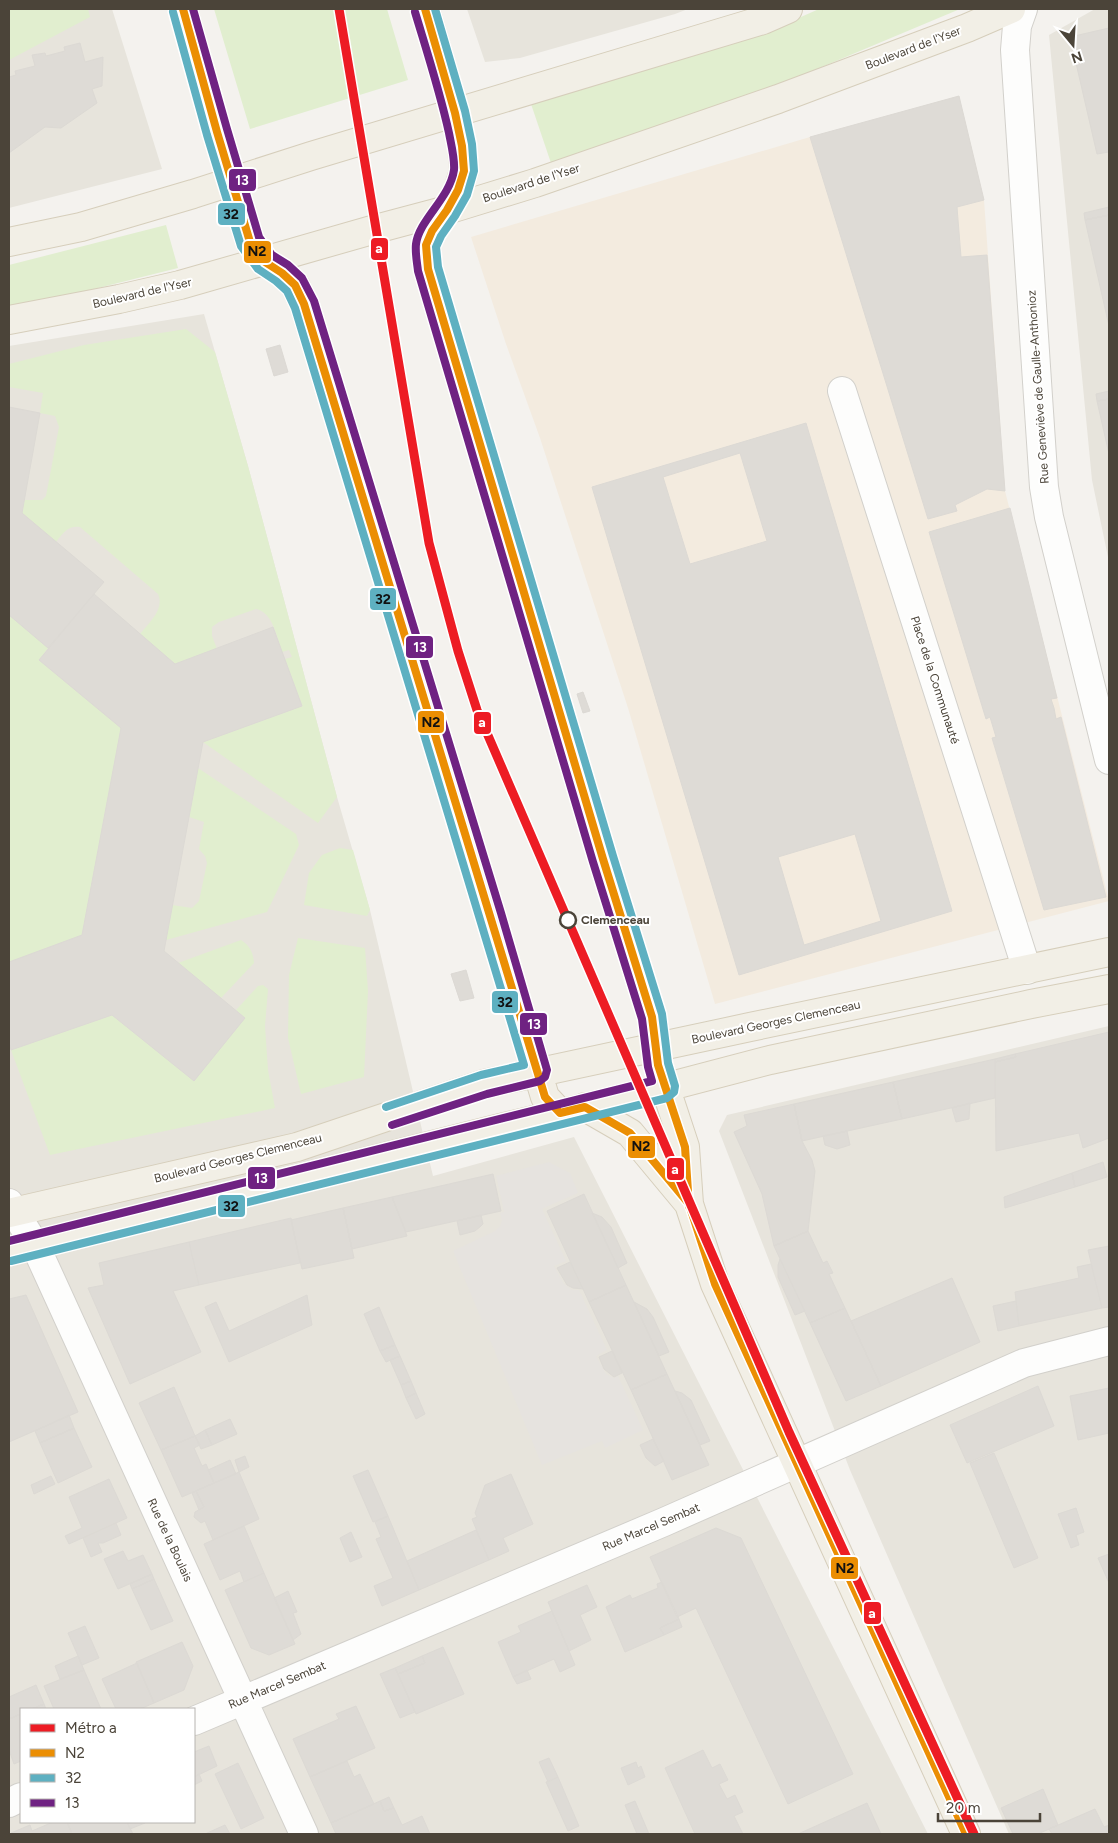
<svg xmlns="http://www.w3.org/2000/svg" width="1118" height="1843" viewBox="0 0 1118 1843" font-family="Figtree,sans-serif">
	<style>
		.residential { fill: #e7e4dc; fill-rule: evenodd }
		.commercial { fill: #f3ebdf }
		.green { fill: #e1eecf }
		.parking { fill: #e6e3df }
		.building { fill: #dedbd6; stroke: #dcd9d4; fill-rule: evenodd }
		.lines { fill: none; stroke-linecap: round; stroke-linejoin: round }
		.minor-casing { stroke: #d2d0cb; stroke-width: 30 }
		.major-casing { stroke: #d6cebb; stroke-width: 30 }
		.minor { stroke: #fdfdfc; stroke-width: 28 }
		.major { stroke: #f2efe6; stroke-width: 28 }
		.bus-1-casing { stroke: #fff; stroke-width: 11 }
		.bus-2-casing { stroke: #fff; stroke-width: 11 }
		.bus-3-casing { stroke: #fff; stroke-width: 11 }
		.bus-1 { stroke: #eb8e03; stroke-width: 8 }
		.bus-2 { stroke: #5eb0c1; stroke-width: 8 }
		.bus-3 { stroke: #6f2282; stroke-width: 8 }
		.metro-1-casing { stroke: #fff; stroke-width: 12 }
		.metro-1 { stroke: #ed1c24; stroke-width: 9 }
		.stop-dot { fill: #fff; stroke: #4b4439; stroke-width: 2.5 }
		.labels { text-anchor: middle; stroke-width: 4; stroke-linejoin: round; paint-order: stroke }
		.street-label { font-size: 12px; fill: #4b4439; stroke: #fff }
		.stop-label { font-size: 12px; font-weight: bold; fill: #4b4439; stroke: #fff; text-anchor: start }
		.line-badge { stroke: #fff; stroke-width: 2 }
		.badge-label { font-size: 14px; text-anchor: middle; font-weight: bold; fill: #fff }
		.pale-badge-label { font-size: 14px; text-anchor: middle; font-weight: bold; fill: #111 }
	</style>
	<rect width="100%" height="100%" fill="#f4f2ee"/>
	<path class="residential" d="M9,9H112L162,169L9,208Z
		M467,9H688L675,14L520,58L485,62Z
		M1095,9H1109V562L1092,480L1049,35Z
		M204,314L248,466L337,797L370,910L433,1176L574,1137L928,1834H9V346ZM21,1709H194V1822H21Z
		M1109,1026V1834H1009L850,1470L719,1131L727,1115Z"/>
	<path class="commercial" d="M959,96L984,200L1005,491L1109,901L715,1004L628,708L540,438L506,344L471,237L810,137Z"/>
	<path class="green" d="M9,9H88L90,17L9,60Z
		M214,9H387L408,80L250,129Z
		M819,9H960L779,85L552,166L531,104L767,32Z
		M166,225L178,268L82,292L9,306V265Z
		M186,329L215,352L248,466L337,797L318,823L203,742L302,706L285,659L292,657L289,650L282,652C277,638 273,612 256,609L219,622L212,627V636L217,649L175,664L140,634C149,623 165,609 158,594L80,527C68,525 63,533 56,542L22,513L24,500H42L46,496L59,427L55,416L40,413L43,393L9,387V364L84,345Z
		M9,615L48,648L39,660L121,728L82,935L9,962Z
		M198,768L296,834L299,845L267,912L166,940L172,905L192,908L199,901L207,863L205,856L199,849L204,822L189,817Z
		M340,848L353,850L370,910L367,916L304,905L309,873L322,855Z
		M298,938L365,948L368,991L364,1077L301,1094L288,1038L289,975Z
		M241,940C250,946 253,952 254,963L221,998L178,963Z
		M263,985L268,989L265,1026L268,1070L275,1108L50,1155L11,1050L112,1015L194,1081L245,1018L236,1010L258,986Z"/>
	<path class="parking" d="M549,1162L570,1173L578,1193L542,1209L566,1261L554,1266L564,1284L572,1290H579L607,1350L596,1356L606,1374L614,1378L618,1376L643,1430L605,1448L602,1441L542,1465L453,1251L495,1231L500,1226L502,1221L500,1213L504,1212L496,1176Z"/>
	<path class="building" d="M1109,28V152L1097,154L1070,37Z
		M80,43L85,62L103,57L102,86L92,89L97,103L61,128L45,127L9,153V77L16,75L15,71L35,66L32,55L45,53L46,56L65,51L64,47Z
		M959,96L984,200L957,207L961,257L987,255L1005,491L987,489L955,505L957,511L928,519L810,137Z
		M1109,207V215L1085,220L1084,213Z
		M1109,215V326L1085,220Z
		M280,345L288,372L274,376L266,349Z
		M1109,391V399L1097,401L1096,394Z
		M1109,399V454L1097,401Z
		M9,407L40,413L22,513L104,582L48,648L9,615Z
		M806,423L952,911L739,975L592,487ZM740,453L767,541L690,564L663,477ZM855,834L881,921L804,945L778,857Z
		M1010,508L1057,698L1051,699L1054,708L1056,719L1061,717L1106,897L1044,910L992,738L996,737L990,717L986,719L929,532Z
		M94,594L175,664L273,627L302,706L203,742L164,951L245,1018L194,1081L112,1015L11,1050L9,1043V962L82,935L121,728L39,660Z
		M583,692L590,711L583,713L577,694Z
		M466,970L474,998L460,1001L451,974Z
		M1109,1032V1138L1083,1148L1079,1133L996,1151L995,1062L1016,1057L1015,1054Z
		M1015,1054L1016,1057L995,1062V1059Z
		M995,1059V1098L902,1119L893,1082Z
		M893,1082L902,1119L802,1141L794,1104Z
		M970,1103L969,1119L956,1122L952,1108Z
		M794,1104L802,1141L812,1160L815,1171L808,1231L774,1246L762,1194L734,1132L747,1126L744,1115Z
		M847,1131L850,1145L837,1149L825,1145L823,1136Z
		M1103,1162L1107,1177L1075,1187L1072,1173Z
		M1072,1173L1075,1187L1005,1208L1004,1197Z
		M493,1174L501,1211L406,1232L392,1197Z
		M584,1194L626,1285L589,1302L547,1211Z
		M392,1197L407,1236L352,1249L343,1208Z
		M343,1208L354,1258L302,1269L291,1220Z
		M592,1213L602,1217L611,1227L627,1263L618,1268Z
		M481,1215L483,1224L481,1226L475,1231L460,1235L457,1221Z
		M291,1218L300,1263L199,1285L189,1242Z
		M808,1231L823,1263L827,1261L833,1273L829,1274L845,1308L810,1323L774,1246Z
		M189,1242L199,1285L173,1291L201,1352L130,1384L88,1288L104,1285L99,1263Z
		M1109,1246V1307L1102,1308L1088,1250Z
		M780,1259L805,1311L795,1315L778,1277V1265Z
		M570,1262L583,1289L573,1288L567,1285L557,1268Z
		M1091,1264L1102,1308L1019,1326L1015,1292L1079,1278L1077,1267Z
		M952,1278L980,1342L881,1386L851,1321Z
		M626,1285L667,1374L631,1390L589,1302Z
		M26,1295L78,1412L9,1442V1299Z
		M307,1295L312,1325L229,1362L205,1307L216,1302L229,1331Z
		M1016,1301L1019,1326L998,1331L993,1306Z
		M634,1302L647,1309L653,1317L669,1352L659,1356Z
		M379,1307L395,1345L380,1351L364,1314Z
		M845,1308L881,1386L846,1401L810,1323Z
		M395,1345L400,1356L386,1362L380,1351Z
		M612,1351L622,1373L614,1377L604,1369L599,1357Z
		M400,1356L411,1381L401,1385L390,1360Z
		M667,1374L709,1465L672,1480L631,1390Z
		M411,1381L416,1393L406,1398L401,1385Z
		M1038,1386L1054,1426L967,1463L950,1425Z
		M174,1387L195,1436L161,1450L139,1403Z
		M1109,1388V1433L1078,1440L1070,1396Z
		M675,1391L682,1393L691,1400L710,1441L700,1445Z
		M416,1393L425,1414L416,1419L406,1398Z
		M69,1415L74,1428L40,1443L35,1431Z
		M230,1419L237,1434L212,1445L205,1430Z
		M74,1428L92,1467L58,1483L40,1443Z
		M205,1430L212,1445L201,1449L195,1436Z
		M195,1436L200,1445L194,1448L202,1466L206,1464L214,1483L182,1497L161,1450Z
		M653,1439L664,1461L655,1466L646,1458L640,1445Z
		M994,1453L1038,1558L1014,1568L970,1463Z
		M245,1456L249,1467L239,1472L235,1460Z
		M230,1460L236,1474L214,1483L208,1470Z
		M368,1470L388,1516L373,1522L353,1476Z
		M239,1472L259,1519L213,1540L205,1521L201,1523L194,1517L195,1512L204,1507L196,1491Z
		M511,1474L533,1524L503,1538L509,1551L489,1560L472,1519L477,1517L475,1513L485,1485Z
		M51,1476L55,1484L34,1494L31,1485Z
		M109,1479L127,1518L69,1544L65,1536L82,1528L69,1497Z
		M196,1491L204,1507L199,1510L192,1493Z
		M1076,1508L1084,1532L1076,1535L1079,1545L1071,1548L1058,1514Z
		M388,1516L419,1590L382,1606L374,1586L393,1578L376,1539L381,1537L375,1522Z
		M116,1523L121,1535L103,1543H98L102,1552L91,1557L83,1538Z
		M244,1526L264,1573L244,1582L240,1571L220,1580L204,1544Z
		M716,1528L741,1538L853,1774L788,1804L696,1608L677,1617L650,1557Z
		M476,1530L489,1560L419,1590L407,1561Z
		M351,1532L362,1557L350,1562L340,1538Z
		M123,1551L128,1561L143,1555L152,1574L118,1589L104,1559Z
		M1109,1554V1583L1098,1558Z
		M264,1573L295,1644L269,1655L251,1648L225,1590Z
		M152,1574L154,1579L132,1589L130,1584Z
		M154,1579L173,1621L151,1630L132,1589Z
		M662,1582L679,1619L660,1628L664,1635L625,1652L606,1607L630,1595L632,1599L658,1588L657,1584Z
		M587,1585L597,1607L580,1615L591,1640L569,1651L548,1602Z
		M288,1591L297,1612L293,1613L301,1634L293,1640L274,1598Z
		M552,1611L575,1665L560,1672L554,1659L513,1677L498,1642L521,1632L518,1626Z
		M679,1619L682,1627L664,1635L660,1628Z
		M85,1626L99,1658L82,1665L68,1633Z
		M182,1642L193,1666L184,1690L154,1703L136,1662Z
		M443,1647L464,1694L416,1714L398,1674L425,1663L422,1656Z
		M78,1656L84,1670L60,1679L55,1666Z
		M422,1656L425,1663L398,1674L395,1668Z
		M137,1663L154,1703L140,1709H116L102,1679Z
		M395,1668L415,1712L400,1718L380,1674Z
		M84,1670L101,1709H54L44,1686Z
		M527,1670L531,1679L517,1684L513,1677Z
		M36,1685L44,1704L32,1709H21V1714L9,1719V1697Z
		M44,1704L46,1709H32Z
		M356,1706L375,1748L310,1777L293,1739L339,1719L336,1714Z
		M21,1714V1761L14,1764L9,1750V1719Z
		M209,1746L217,1766L194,1777V1752Z
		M703,1750L712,1768L720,1764L728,1780L719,1784L727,1799L735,1795L743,1812L734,1816L743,1834H695L665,1768Z
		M549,1758L558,1777L548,1782L539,1762Z
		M347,1761L354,1777L360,1774L374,1804L331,1823L310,1777Z
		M636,1762L638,1768L641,1766L645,1777L628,1785L621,1768Z
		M238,1763L264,1818L241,1829L215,1774Z
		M199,1774L202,1781L194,1785V1777Z
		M558,1777L579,1826L568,1831L546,1782Z
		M1043,1789L1058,1825L1038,1834H1013L1001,1808Z
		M389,1797L394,1808L384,1811L380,1801Z
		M380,1801L384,1811L394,1808L402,1825L422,1816L430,1834H336L331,1823Z
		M635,1801L649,1834H637L625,1805Z
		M867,1803L881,1834H798Z
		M1095,1809L1104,1827L1109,1825V1834H1052L1049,1829Z
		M53,1822H67L72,1834H12L11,1833L30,1825L32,1831Z
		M72,1822H127L133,1834H72L68,1824Z
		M127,1822H144L145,1823L130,1829Z
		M225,1825L230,1834H205Z"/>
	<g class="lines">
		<g class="minor-casing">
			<path id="minor" d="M1023,9L1017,26L1015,50L1044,487L1049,517L1109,760
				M842,391L1027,970
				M9,1203L35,1245L304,1834
				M194,1721L664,1522L1024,1363L1109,1341
				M9,1803L21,1797"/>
		</g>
		<g class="major-casing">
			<path id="major" d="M183,9L217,132L250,242L265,262L282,273L295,285L304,304L491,916L545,1097L560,1113
				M425,9L455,113L462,146L464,171L458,190L447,210L432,231L426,245L428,269L603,859L652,1017L657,1047L658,1065L685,1147L689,1204L715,1284L966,1834
				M9,242L81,227L193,194L311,156L763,20L788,9
				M9,320L119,299L180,285L372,230L447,210L535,183L778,99L967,28L1011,9
				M585,1107L630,1133L689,1204
				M9,1213L297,1147L484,1084L750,1027L1109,952
				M9,1251L500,1128L621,1099L770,1060L1031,1004L1109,989"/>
		</g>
		<use href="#minor" class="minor"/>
		<use href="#major" class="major"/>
		<g class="bus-1-casing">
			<path id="bus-1" d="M183,9L217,132L250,242L265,262L282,273L295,285L304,304L545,1097L560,1113L585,1107L630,1133L689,1204L715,1284L966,1834
				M425,9L455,113L462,146L464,171L458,190L447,210L432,231L426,245L428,269L603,859L652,1017L658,1065L685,1147L689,1206"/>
		</g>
		<g class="bus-2-casing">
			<path id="bus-2" d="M173,12L207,135L241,246L258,269L276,281L287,291L295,308L524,1065L481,1075L386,1107
				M11,1261L667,1098L674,1092L675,1086L668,1063L662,1014L613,856L438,267L436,247L441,236L455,216L467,195L474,171L472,144L465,111L435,9"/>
		</g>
		<g class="bus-3-casing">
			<path id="bus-3" d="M193,9L227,129L259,237L272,255L288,265L302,278L314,301L501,913L547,1070L545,1077L540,1081L487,1094L392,1125
				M9,1241L652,1081L648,1067L642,1019L593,862L418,271C417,262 415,253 416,244C419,220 450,198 454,170C455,159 451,144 449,133C440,92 427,52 415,12"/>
		</g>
		<use href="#bus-1" class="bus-1"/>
		<use href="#bus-2" class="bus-2"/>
		<use href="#bus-3" class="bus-3"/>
		<g class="metro-1-casing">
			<path id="metro-1" d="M339,9L429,543L458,651L477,710L789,1432L974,1834"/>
		</g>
		<use href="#metro-1" class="metro-1"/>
	</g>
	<circle class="stop-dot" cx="568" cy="920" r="8"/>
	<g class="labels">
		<g class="street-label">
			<text transform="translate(913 48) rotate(-21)" y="4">Boulevard de l'Yser</text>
			<text transform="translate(531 183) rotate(-18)" y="4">Boulevard de l'Yser</text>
			<text transform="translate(142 293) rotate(-13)" y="4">Boulevard de l'Yser</text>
			<text transform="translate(1038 387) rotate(-94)" y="4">Rue Geneviève de Gaulle-Anthonioz</text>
			<text transform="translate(935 680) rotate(72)" y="4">Place de la Communauté</text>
			<text transform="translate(776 1022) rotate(-12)" y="4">Boulevard Georges Clemenceau</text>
			<text transform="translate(238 1158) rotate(-14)" y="4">Boulevard Georges Clemenceau</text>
			<text transform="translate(651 1527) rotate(-23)" y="4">Rue Marcel Sembat</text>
			<text transform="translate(170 1540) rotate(65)" y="4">Rue de la Boulais</text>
			<text transform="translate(277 1685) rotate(-23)" y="4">Rue Marcel Sembat</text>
		</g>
		<g class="stop-label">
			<text x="581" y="924">Clemenceau</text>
		</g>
	</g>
	<g class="line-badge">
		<rect x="228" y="168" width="29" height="24" rx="5" fill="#6f2282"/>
		<rect x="217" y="202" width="29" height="24" rx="5" fill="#5eb0c1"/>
		<rect x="370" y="237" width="19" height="24" rx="5" fill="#ed1c24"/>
		<rect x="243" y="240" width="29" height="24" rx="5" fill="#eb8e03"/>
		<rect x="369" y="587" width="28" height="24" rx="5" fill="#5eb0c1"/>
		<rect x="405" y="635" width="29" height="24" rx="5" fill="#6f2282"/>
		<rect x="417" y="710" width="28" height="24" rx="5" fill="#eb8e03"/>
		<rect x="473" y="711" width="19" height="24" rx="5" fill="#ed1c24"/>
		<rect x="491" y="990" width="28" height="24" rx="5" fill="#5eb0c1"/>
		<rect x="519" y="1012" width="29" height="24" rx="5" fill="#6f2282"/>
		<rect x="627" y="1135" width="29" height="24" rx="5" fill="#eb8e03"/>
		<rect x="666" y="1157" width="19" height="24" rx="5" fill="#ed1c24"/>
		<rect x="247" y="1166" width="29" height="24" rx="5" fill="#6f2282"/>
		<rect x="217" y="1194" width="29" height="24" rx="5" fill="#5eb0c1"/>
		<rect x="830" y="1556" width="29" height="24" rx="5" fill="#eb8e03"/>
		<rect x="863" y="1601" width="19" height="24" rx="5" fill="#ed1c24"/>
	</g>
	<g class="badge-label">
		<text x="242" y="185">13</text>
		<text x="379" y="253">a</text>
		<text x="420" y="652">13</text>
		<text x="482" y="727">a</text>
		<text x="534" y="1029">13</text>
		<text x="675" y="1174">a</text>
		<text x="261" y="1183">13</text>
		<text x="872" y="1618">a</text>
	</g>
	<g class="pale-badge-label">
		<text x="231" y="219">32</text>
		<text x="257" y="256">N2</text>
		<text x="383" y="604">32</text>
		<text x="431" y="727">N2</text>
		<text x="505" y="1007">32</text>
		<text x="641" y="1151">N2</text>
		<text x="231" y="1211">32</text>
		<text x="845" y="1573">N2</text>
	</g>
	<rect width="1118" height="1843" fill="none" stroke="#4b4439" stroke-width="20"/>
	<rect x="20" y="1708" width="175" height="115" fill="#ffffff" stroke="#b7b4b0"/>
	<rect x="30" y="1724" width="25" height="8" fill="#ed1c24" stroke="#b7b4b0"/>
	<text x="65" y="1733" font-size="15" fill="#4b4439">Métro a</text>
	<rect x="30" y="1749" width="25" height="8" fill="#eb8e03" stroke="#b7b4b0"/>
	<text x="65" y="1758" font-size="15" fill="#4b4439">N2</text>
	<rect x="30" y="1774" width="25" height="8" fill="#5eb0c1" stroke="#b7b4b0"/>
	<text x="65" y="1783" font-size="15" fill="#4b4439">32</text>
	<rect x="30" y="1799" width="25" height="8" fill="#6f2282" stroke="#b7b4b0"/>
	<text x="65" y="1808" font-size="15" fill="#4b4439">13</text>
	<g transform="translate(1073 45) rotate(162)" stroke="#ffffff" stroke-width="4" paint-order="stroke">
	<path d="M0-4L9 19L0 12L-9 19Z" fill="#4b4439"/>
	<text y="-8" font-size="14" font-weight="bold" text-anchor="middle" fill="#4b4439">N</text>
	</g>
	<path d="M938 1813v8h102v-8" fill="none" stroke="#4b4439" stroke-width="2.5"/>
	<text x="946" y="1813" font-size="15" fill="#4b4439" stroke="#ffffff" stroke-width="4" paint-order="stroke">20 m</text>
</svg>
